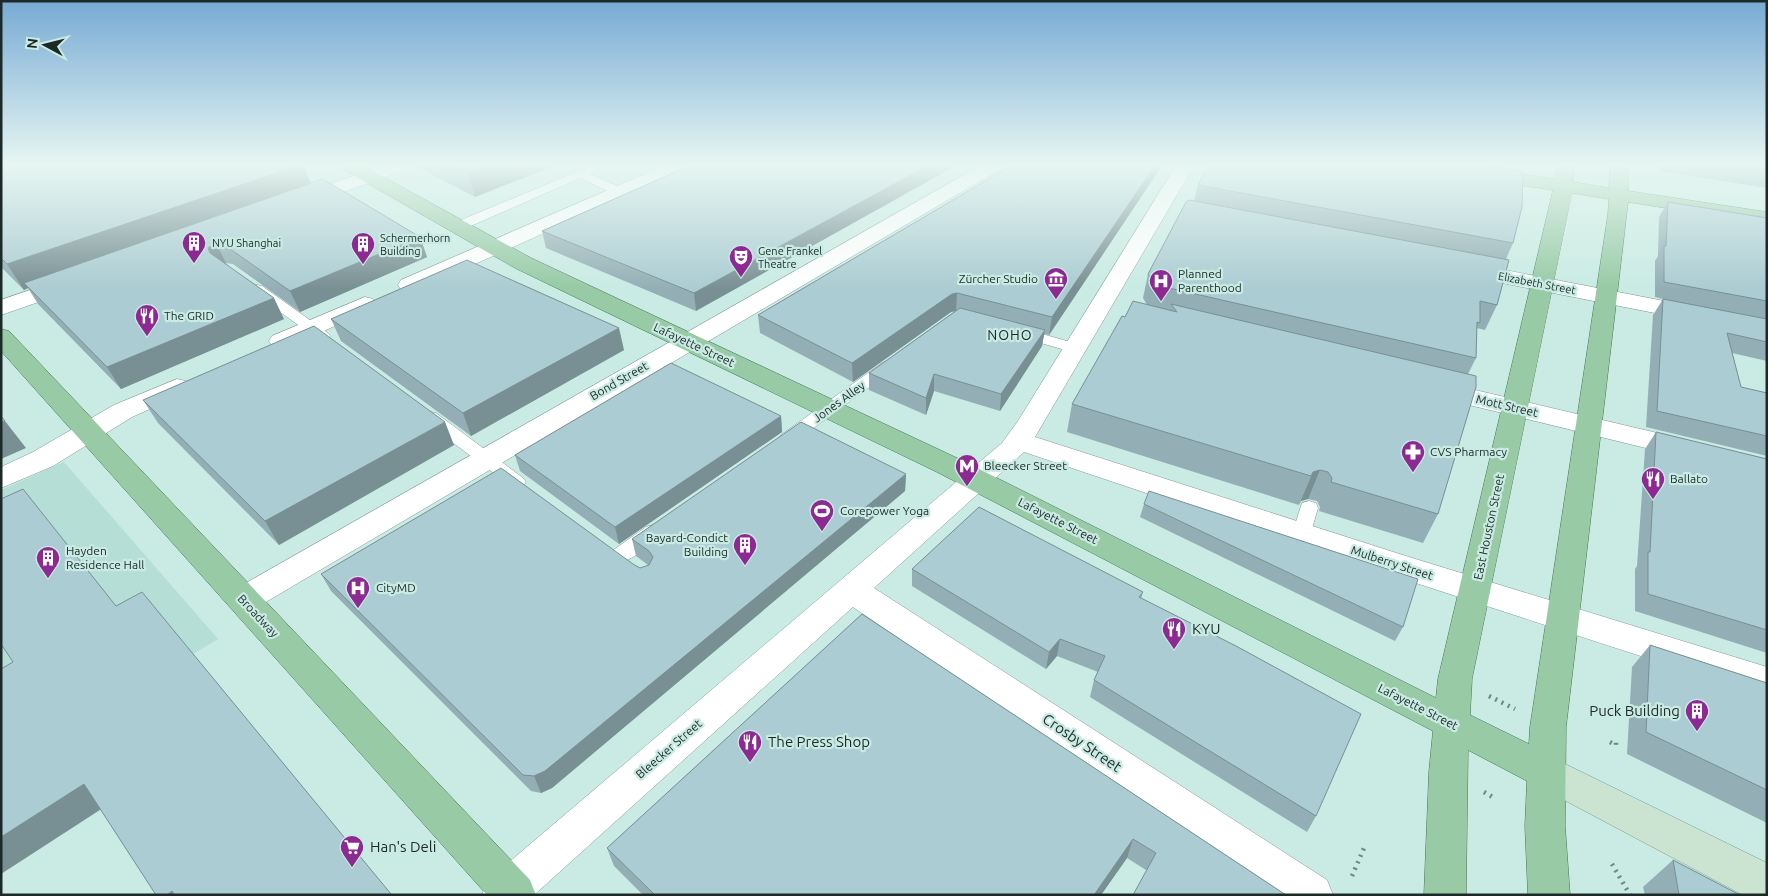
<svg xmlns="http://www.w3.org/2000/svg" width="1768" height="896" viewBox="0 0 1768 896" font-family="Ubuntu,sans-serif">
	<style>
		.built { fill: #b5dfd6 }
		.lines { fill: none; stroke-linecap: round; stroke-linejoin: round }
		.service-casing { stroke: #7d9c95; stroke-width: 1 }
		.minor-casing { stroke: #7d9c95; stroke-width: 1 }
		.secondary-casing { stroke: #7d9c95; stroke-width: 1 }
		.primary-casing { stroke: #3f7a52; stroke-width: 1 }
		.path { stroke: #708782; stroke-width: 4.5; stroke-dasharray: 2 5; stroke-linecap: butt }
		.service { fill: #fff; fill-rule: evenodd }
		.minor { fill: #fff; fill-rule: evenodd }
		.secondary { fill: #cbe4d2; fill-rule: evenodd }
		.primary { fill: #97caa5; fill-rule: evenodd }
		.wall { fill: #93afb5 }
		.shaded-wall { fill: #788f93 }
		.building { fill: #abccd2; stroke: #788f93 }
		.labels { text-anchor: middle; stroke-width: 4.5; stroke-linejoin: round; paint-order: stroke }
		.far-poi-label { font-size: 11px; fill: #1d2927; stroke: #c9ebe3; text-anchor: start }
		.far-street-label { font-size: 11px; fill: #1d2927; stroke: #c9ebe3 }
		.poi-label { font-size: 12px; fill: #1d2927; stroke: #c9ebe3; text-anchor: start }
		.street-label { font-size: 12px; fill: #1d2927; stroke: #c9ebe3 }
		.neighbourhood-label { font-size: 14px; letter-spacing: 1px; fill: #1d2927; stroke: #c9ebe3 }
		.near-poi-label { font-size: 15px; fill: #1d2927; stroke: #c9ebe3; text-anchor: start }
		.near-street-label { font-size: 15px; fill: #1d2927; stroke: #c9ebe3 }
	</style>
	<rect width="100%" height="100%" fill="#c9ebe3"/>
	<path class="built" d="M64,462L218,639L1,769V490Z"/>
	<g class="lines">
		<g class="service-casing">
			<path id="service" d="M585,164L602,165L604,167L590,174L624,189L626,192L624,195H616L580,178L464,229L459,230L453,226L454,223L588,167Z
				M257,285L262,286L328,333L331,336L328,339H318L252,292L250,289L252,286Z
				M1021,328L1081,345L1084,348L1081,351L1076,353L1016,336L1013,333L1016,330Z
				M888,361L894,363L896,366L894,369L793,443L787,445L781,443L778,439L781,435L882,363Z
				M430,412L436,413L523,478L526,482L523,486L517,488L511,486L424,421L422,417L424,413Z
				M1309,501L1316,503L1318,508L1309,539L1302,541L1295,539L1292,534L1302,503Z
				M653,525L660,527L663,532L660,537C647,546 629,566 612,561L609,556L612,551L646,527Z"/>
		</g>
		<g class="minor-casing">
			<path id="minor" d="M387,164H413L410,168L311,204L304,206L297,204L294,200L297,196Z
				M668,164H692L689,168L417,290L409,292L401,290L398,285L401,280Z
				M983,164H1005L1002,168L254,609L243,613L232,609L227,600L232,591Z
				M1177,164H1195L1035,437L1409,557L1767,667V697L1388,574L1024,452L874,588L1327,880L1333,895H1275L853,607L534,895H482L488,880L1002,443L1018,421Z
				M1469,263L1767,321V335L1461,275L1458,270L1461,265Z
				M68,277L76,279L79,284L76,289L1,315V300Z
				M365,297L373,299L376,304L373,309L290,346L281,348L272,346L269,341L272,336Z
				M177,379L186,381L190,387L186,393L132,417L53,466L1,488V467L33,452L114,405Z
				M1437,381L1687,440L1697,443L1701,449L1697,455L1687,458L1428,395L1424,389L1428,383Z"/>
		</g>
		<g class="secondary-casing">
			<path id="secondary" d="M1547,755L1767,863V895H1743L1534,784L1528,772L1534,760Z"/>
		</g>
		<g class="primary-casing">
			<path id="primary" d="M338,164H360L531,258L957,458L1436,698L1438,679L1553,190L1420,170L1414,168L1411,164H1456L1555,179L1557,164H1575L1573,182L1609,188L1610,164H1628V191L1767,212V224L1628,202L1566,727L1565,826L1570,895H1528L1525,826L1527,781L1468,750L1466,895H1424L1429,772L1433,731L937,472L515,268L341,168ZM1572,193L1609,199L1608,214L1530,727L1529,744L1470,715L1472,679Z
				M1,329L9,331L530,880L536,895H487L1,351Z"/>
		</g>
		<path class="path" d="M1489,696L1515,709
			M1610,742L1616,745V742
			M1484,792L1496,799
			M1612,864L1630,895
			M1352,876L1364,848"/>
		<use href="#service" class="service"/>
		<use href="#minor" class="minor"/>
		<use href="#secondary" class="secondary"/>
		<use href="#primary" class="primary"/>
	</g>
	<path class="wall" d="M1,164L311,183L420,237L427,257L300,312L233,264L226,263L284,319L121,389L38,304L28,288L24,290L1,267Z
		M414,164H558L475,197L414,165Z
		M693,164L696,311L546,248L542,231Z
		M1163,164L1049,335L1044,334L1042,346L1000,411L934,391L926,415L869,390V373L955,311L951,312L853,382L760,333L758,315Z
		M1659,164H1767V188L1659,171Z
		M1198,185L1513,243L1506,259L1497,305L1485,330L1477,328V330L1476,358L1468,374L1438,514L1423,543L1319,511L1320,507L1317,501L1308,499L1301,501L1299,505L1067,432L1072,404L1125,317L1147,305L1143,298L1148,274L1194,201Z
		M1668,202L1767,218V361L1732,353L1741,387L1767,393V456L1646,427L1653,315L1663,299L1655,297V261L1658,256L1659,217Z
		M331,319L624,350L471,436L341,341Z
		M143,400L454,445L279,545L158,423Z
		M781,416L782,432L619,544L520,471L515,455Z
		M1656,432L1767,459V653L1635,611V569L1637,566L1645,449Z
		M906,474L905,491L552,788L541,793L531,791L331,591L321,574L633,564L640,568L648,565L636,556L632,539Z
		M1144,504L1403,627L1395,641L1140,517Z
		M912,569L1143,592L1141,599L1316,816L1307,832L1090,697L1094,680L1098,672L1057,656L1046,669L912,586Z
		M862,614L1286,895L1146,870L1127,858L1101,895H643L614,866L607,848Z
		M1650,645L1767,683V823L1627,754L1632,667Z
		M1673,860L1740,895H1645L1643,887Z"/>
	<path class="shaded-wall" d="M303,164L313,188L24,283L28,288L24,290L7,264Z
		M491,164H558L475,197L468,173Z
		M931,164H959L696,311L694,293Z
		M1156,164H1163L1049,335L1052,317Z
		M420,237L427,257L300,312L290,291Z
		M216,243L226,263L218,269L208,248Z
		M957,293L956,311L951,312L853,382L852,363L952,294Z
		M274,298L284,319L121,389L107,367Z
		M619,328L624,350L471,436L463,413Z
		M1045,330L1042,346L1000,411L1001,394Z
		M934,374V391L926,415V398Z
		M781,416L782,432L619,544L615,527Z
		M5,421L26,448L1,459V422Z
		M445,422L454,445L279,545L265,521Z
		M1320,470L1308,499L1301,501L1299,505L1313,472Z
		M906,474L905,491L552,788L541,793L534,776Z
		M1060,639L1057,656L1046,669L1049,652Z
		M84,784L106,806L1,874V837Z
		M1133,839L1127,858L1101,895H1094Z
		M172,891L176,895H167Z"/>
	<path class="building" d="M1,164H303L7,264L1,258Z
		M450,164H491L468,173Z
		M693,164H931L694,293L542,231Z
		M1014,164H1156L1052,317L957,293L952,294L852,363L758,315Z
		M1209,164H1474L1523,171L1522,207L1513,243L1198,185Z
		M323,179L420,237L290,291L223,244L216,243L208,248L210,253L274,298L107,367L24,283Z
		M1189,200L1509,260L1497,305L1480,301V323L1477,322L1476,358L1156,285L1148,274L1186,202Z
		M1668,202L1767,218V301L1664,282V246H1666Z
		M467,260L619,328L463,413L331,319Z
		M1663,299L1767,319V342L1727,333L1741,387L1767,393V436L1657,411Z
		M1133,301L1177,312L1171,304L1476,376V387L1438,514L1331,482L1332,478L1328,472L1320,470L1313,472L1311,476L1072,404L1122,316L1125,317Z
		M960,308L1045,330L1001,394L934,374L926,398L869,373Z
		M314,326L445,422L265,521L143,400Z
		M671,363L781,416L615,527L515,455Z
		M1,416L5,421L1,422Z
		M801,422L906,474L545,771L534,776L523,775L321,574L501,468L633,564L640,568L649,565L653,557L649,551L632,539Z
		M1656,432L1767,459V630L1648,594V552H1650Z
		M23,489L116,606L142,592L391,894L390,895H175L172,891L167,895H156L84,784L1,837V669L13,662L1,644V499Z
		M1149,491L1418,579L1403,627L1144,504Z
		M979,507L1143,592L1139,597L1236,646L1361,714L1316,816L1094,680L1105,656L1060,639L1049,652L912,569Z
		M862,614L1286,895H1133L1156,853L1133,839L1094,895H655L607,848Z
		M1650,645L1767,683V790L1646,732Z
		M1673,860L1740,895H1679Z"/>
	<linearGradient id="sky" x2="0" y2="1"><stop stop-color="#77aad4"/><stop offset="0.57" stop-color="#e7f6f2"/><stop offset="1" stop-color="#e7f6f2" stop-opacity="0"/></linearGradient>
	<rect width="1768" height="289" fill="url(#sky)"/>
	<defs>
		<g id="building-pin" transform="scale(1.25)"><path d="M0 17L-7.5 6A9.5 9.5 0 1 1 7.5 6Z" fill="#8c2a92" stroke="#c9ebe3"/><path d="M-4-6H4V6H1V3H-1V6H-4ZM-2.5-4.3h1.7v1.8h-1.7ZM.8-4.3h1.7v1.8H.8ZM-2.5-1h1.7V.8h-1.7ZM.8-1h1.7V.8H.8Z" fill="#fff"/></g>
		<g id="theatre-pin" transform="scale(1.25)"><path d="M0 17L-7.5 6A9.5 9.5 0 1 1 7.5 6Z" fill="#8c2a92" stroke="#c9ebe3"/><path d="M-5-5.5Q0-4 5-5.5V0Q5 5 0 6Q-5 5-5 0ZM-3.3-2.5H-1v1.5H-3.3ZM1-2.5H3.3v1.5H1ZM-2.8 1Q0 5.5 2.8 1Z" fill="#fff"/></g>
		<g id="museum-pin" transform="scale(1.25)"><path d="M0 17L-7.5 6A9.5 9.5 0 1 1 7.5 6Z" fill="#8c2a92" stroke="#c9ebe3"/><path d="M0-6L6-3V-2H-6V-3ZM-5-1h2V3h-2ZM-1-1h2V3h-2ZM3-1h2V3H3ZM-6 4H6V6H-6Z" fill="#fff"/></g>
		<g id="hospital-pin" transform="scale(1.25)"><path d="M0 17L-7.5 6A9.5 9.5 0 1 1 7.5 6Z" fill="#8c2a92" stroke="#c9ebe3"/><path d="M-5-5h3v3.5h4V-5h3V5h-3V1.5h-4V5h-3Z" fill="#fff"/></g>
		<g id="restaurant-pin" transform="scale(1.25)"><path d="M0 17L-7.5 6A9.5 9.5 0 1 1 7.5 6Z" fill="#8c2a92" stroke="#c9ebe3"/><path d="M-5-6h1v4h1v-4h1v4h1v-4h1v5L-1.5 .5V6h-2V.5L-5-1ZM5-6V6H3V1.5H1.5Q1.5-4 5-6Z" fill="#fff"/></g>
		<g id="pharmacy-pin" transform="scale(1.25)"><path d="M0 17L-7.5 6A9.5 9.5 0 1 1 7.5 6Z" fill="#8c2a92" stroke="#c9ebe3"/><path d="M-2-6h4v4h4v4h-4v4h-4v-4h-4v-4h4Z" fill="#fff"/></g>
		<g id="metro-pin" transform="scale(1.25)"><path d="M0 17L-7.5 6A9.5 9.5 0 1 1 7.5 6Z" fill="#8c2a92" stroke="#c9ebe3"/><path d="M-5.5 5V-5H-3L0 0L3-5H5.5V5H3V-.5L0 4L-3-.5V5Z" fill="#fff"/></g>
		<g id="stadium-pin" transform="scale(1.25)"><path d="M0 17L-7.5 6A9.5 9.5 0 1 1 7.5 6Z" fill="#8c2a92" stroke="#c9ebe3"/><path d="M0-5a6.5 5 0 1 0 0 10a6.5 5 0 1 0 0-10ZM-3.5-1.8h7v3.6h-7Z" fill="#fff"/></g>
		<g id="supermarket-pin" transform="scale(1.25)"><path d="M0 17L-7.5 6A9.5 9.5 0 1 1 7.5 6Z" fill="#8c2a92" stroke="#c9ebe3"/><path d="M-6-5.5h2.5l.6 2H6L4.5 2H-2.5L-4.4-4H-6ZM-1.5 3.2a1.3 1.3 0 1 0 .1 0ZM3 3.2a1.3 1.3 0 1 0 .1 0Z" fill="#fff"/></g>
	</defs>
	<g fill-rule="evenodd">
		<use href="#building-pin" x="194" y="243"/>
		<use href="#building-pin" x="363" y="244"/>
		<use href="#theatre-pin" x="741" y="257"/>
		<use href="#museum-pin" x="1056" y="279"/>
		<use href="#hospital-pin" x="1161" y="281"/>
		<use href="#restaurant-pin" x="147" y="316"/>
		<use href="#pharmacy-pin" x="1413" y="452"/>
		<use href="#metro-pin" x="967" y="466"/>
		<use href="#restaurant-pin" x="1653" y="479"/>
		<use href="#stadium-pin" x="822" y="511"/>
		<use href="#building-pin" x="745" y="545"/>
		<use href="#building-pin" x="48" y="558"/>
		<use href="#hospital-pin" x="358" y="588"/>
		<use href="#restaurant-pin" x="1174" y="629"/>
		<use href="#building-pin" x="1697" y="711"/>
		<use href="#restaurant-pin" x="750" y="742"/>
		<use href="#supermarket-pin" x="352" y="847"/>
	</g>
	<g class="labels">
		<g class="far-poi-label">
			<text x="380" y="242">Schermerhorn<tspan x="380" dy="13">Building</tspan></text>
			<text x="212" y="247">NYU Shanghai</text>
			<text x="758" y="255">Gene Frankel<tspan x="758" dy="13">Theatre</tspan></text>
		</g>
		<g class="far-street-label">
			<text transform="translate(1537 283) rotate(11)" y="4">Elizabeth Street</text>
		</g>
		<g class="poi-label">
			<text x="1178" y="278">Planned<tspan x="1178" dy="14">Parenthood</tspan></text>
			<text x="1038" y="283" text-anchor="end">Zürcher Studio</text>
			<text x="164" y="320">The GRID</text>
			<text x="1430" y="456">CVS Pharmacy</text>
			<text x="984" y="470">Bleecker Street</text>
			<text x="1670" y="483">Ballato</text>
			<text x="840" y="515">Corepower Yoga</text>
			<text x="728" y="542" text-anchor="end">Bayard-Condict<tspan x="728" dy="14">Building</tspan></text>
			<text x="66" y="555">Hayden<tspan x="66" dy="14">Residence Hall</tspan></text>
			<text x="376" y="592">CityMD</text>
		</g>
		<g class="street-label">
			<text transform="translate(694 345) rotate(25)" y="4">Lafayette Street</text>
			<text transform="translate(619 381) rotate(-30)" y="4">Bond Street</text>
			<text transform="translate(839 402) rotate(-36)" y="4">Jones Alley</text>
			<text transform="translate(1507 406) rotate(13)" y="4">Mott Street</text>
			<text transform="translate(1058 521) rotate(27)" y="4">Lafayette Street</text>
			<text transform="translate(1489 527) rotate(-78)" y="4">East Houston Street</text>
			<text transform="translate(1392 563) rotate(18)" y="4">Mulberry Street</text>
			<text transform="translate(258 616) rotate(47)" y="4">Broadway</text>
			<text transform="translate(1418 707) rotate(27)" y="4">Lafayette Street</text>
			<text transform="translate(669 749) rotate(-41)" y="4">Bleecker Street</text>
		</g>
		<g class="neighbourhood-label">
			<text x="1010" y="340">NOHO</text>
		</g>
		<g class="near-poi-label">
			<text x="1192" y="634">KYU</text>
			<text x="1680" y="716" text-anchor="end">Puck Building</text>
			<text x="768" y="747">The Press Shop</text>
			<text x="370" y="852">Han's Deli</text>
		</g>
		<g class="near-street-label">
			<text transform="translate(1082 743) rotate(34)" y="5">Crosby Street</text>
		</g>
	</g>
	<rect width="1768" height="896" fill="none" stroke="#1d2927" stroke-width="5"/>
	<g transform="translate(45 45) rotate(277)" stroke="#c9ebe3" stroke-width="4" paint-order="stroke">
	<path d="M0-4L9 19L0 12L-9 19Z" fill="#1d2927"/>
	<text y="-8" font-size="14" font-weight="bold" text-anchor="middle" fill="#1d2927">N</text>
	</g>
</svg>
